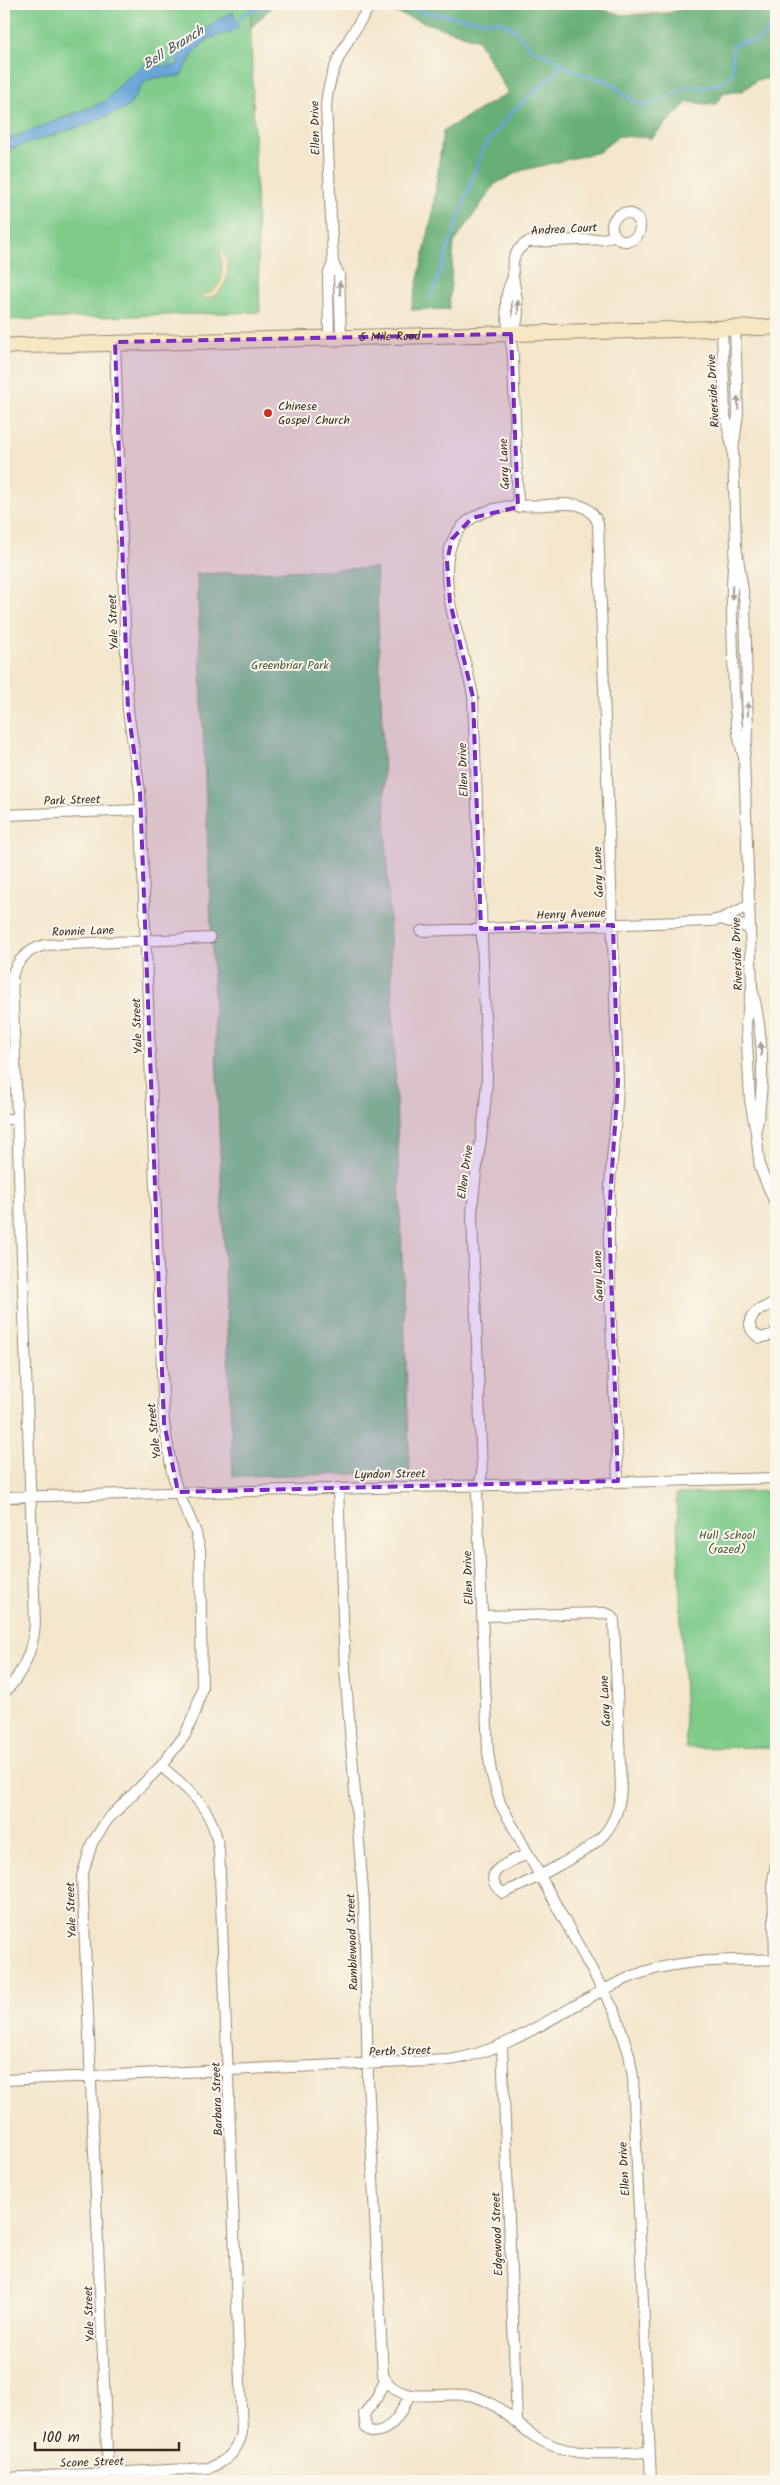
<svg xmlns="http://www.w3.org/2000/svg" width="780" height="2485" viewBox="0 0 780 2485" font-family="Kalam,sans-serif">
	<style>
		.green { fill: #7ecb8a; stroke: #5c7a54 }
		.forest { fill: #66af76; stroke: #506c4a }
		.sand { fill: #eeda9e; stroke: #94825e }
		.water { fill: #68a6da; stroke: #52687c }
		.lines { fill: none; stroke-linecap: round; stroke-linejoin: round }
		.stream { stroke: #68a6da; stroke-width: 3 }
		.minor-casing { stroke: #978874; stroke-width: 12 }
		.secondary-casing { stroke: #978874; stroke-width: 17 }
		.minor { stroke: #fff; stroke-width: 10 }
		.secondary { stroke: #f7e8c3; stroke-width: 15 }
		.oneway { fill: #a79f9a }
		.marked { fill: #7b2cbf; fill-opacity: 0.2; stroke: #7b2cbf; stroke-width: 4; stroke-dasharray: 10 6; stroke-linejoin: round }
		.poi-dot { fill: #c8321e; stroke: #fbf7ec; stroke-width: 2 }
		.labels { text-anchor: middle; stroke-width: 4; stroke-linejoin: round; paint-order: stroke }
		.street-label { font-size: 12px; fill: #3b2a1e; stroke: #fbf7ec }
		.poi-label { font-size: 12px; fill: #3b2a1e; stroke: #fbf7ec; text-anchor: start }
		.park-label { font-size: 12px; fill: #4f5a3e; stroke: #fbf7ec }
		.water-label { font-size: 14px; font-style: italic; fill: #4b5560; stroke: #fbf7ec }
	</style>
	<rect width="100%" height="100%" fill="#fbf7ec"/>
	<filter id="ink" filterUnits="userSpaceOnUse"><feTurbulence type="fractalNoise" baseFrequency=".02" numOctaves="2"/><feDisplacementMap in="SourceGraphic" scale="10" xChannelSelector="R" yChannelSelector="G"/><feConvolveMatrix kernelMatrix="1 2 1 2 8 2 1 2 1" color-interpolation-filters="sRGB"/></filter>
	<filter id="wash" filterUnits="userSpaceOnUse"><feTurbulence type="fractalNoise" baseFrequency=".0096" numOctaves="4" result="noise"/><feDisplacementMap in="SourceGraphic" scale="20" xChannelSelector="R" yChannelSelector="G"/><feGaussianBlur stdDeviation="1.12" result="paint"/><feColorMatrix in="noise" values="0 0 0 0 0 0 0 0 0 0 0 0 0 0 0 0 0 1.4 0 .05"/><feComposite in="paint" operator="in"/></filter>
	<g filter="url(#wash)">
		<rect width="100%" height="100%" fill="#f3e6cb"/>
		<path class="green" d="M4,4H250L260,312L4,320Z
			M376,568L410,1473L233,1476L197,574Z
			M776,1491V1747L686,1748L676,1494Z"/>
		<path class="forest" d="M250,4H275L251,28Z
			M369,4H581L623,15L669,13L699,4H776V78L757,80L741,92H724L715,105L688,102L652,138L619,136L599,152L520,171L495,184L454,243L449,309L411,310L432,217L443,131L508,93L478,40Z"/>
		<path class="sand" d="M223,251C235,268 225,299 202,299L201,296C225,289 223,273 220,252Z"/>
		<path class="water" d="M233,12L238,27C225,38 221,32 209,39C194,48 190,62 180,76L153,78L144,82L128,107L91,123L4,151V141L104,102L128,77L145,64L170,67L178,65L179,49L222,17Z"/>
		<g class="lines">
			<path class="stream" d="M254,4V10
				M398,4L423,12L476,20L504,22L515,30L532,50L553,58L583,75L609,81L631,100L643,106L653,104L685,88H700L722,83L732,74L733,46L739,42L758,41L776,22
				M234,25L245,13L273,4
				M163,69L181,54
				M431,298L483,148L513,111L564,65"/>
		</g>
	</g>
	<g filter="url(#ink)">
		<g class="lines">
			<g class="minor-casing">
				<path id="minor" d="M612 227a14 14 0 1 1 28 0a14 14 0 1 1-28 0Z
					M333,263L326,106C329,64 350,38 371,4
					M512,280C499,304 511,331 513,357L518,507
					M722,329L725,415L733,451L736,545L745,604L748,732L744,757L752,987L746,1023L750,1100L756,1132L760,1168L776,1205
					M511,334C533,305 492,262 528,242L604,239L614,235
					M329,338L328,275L333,263L339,275L341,337
					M733,450L738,414L735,328
					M735,550C730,584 732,619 733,654C734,688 733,721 743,754
					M4,815L141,810
					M748,906L721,919L749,928
					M421,931L711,921L721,919
					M753,992C763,1035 765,1082 757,1126
					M4,1119H16
					M776,1302C772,1305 769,1305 765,1307C748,1314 744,1328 760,1338L775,1334L776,1330
					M618,1481C615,1392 608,1303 609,1214C609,1169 617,1126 618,1081L598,523C588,499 567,504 546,505C532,506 517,505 504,507C404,523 464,636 473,697L487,1071C487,1121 474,1166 472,1216L482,1473L477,1496L488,1752L491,1772L500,1803L616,2014L629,2054L633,2077L651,2481
					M338,1488L345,1669L364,1904L368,2079L383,2375C399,2409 444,2389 473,2396C499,2403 513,2422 534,2436C568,2459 610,2453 649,2452
					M4,1497L776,1478
					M482,1616L604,1613L610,1615L614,1620L621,1787C619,1831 596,1845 561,1864C542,1875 523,1885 503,1893C476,1872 511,1861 528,1854
					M4,1693C22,1675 33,1650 35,1624L12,976C17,959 28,950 45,945L210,938
					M775,1959L773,1881L776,1863
					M502,2046L517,2421
					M4,2080L450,2060C519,2049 570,2002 633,1976C678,1958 729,1961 776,1959
					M385,2379L376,2399L364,2414L366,2428L371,2432C392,2433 401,2412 410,2395
					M4,2478L209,2468C227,2461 238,2451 242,2432L219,1850C213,1807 191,1792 161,1766
					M106,2481L108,2474L82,1876L92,1843L108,1819L161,1766L185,1735L196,1710L202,1688L200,1550L195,1530L178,1492L172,1472L164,1423L140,792L128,710L115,342"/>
			</g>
			<g class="secondary-casing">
				<g id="secondary">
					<path id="s1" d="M4,346L776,327"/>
				</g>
			</g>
			<use href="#minor" class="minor"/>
			<use href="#secondary" class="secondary"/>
		</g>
		<defs><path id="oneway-solid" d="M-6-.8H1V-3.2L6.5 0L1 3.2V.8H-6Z" transform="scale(1.25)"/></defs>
		<g class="oneway">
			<use href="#oneway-solid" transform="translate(340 288) rotate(-92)"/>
			<use href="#oneway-solid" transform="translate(518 307) rotate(-90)"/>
			<use href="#oneway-solid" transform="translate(738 403) rotate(-92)"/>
			<use href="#oneway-solid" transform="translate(732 593) rotate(91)"/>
			<use href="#oneway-solid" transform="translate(748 709) rotate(-90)"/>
			<use href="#oneway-solid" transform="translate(761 1049) rotate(-92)"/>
		</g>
	</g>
	<path class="marked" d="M511,334L518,507L472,518L452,539L447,561L450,602L473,697L481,929L613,925L618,1081L609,1215L618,1481L178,1492L164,1423L140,792L128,710L115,342Z"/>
	<circle class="poi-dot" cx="268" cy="413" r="5"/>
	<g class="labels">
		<g class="street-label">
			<text transform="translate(315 128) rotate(-91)" y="4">Ellen Drive</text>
			<text transform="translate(564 229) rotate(-3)" y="4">Andrea Court</text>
			<text dy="4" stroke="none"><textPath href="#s1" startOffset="386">5 Mile Road</textPath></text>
			<text transform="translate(713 391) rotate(-93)" y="4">Riverside Drive</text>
			<text transform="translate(504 464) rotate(-92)" y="4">Gary Lane</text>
			<text transform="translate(113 622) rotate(-92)" y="4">Yale Street</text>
			<text transform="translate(463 770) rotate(-92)" y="4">Ellen Drive</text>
			<text transform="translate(72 800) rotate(-2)" y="4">Park Street</text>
			<text transform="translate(598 872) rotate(-92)" y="4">Gary Lane</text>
			<text transform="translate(571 914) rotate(-2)" y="4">Henry Avenue</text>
			<text transform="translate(83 931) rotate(-2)" y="4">Ronnie Lane</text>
			<text transform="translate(737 954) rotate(-92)" y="4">Riverside Drive</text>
			<text transform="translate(137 1026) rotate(-92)" y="4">Yale Street</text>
			<text transform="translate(465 1172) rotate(-82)" y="4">Ellen Drive</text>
			<text transform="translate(598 1276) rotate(-92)" y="4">Gary Lane</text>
			<text transform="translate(154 1431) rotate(-96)" y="4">Yale Street</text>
			<text transform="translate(390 1474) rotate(-1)" y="4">Lyndon Street</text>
			<text transform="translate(468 1578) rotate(-92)" y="4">Ellen Drive</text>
			<text transform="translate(605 1701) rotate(-93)" y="4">Gary Lane</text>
			<text transform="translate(71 1910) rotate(-92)" y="4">Yale Street</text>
			<text transform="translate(352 1942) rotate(-92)" y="4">Ramblewood Street</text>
			<text transform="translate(400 2051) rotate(-2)" y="4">Perth Street</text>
			<text transform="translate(217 2099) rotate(-92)" y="4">Barbara Street</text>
			<text transform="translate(624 2169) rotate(-93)" y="4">Ellen Drive</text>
			<text transform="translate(497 2234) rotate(-92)" y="4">Edgewood Street</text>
			<text transform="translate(89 2314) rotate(-92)" y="4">Yale Street</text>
			<text transform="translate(92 2462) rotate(-2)" y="4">Scone Street</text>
		</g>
		<g class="poi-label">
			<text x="278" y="410">Chinese<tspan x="278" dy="14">Gospel Church</tspan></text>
		</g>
		<g class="park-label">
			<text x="290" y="669">Greenbriar Park</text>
			<text x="727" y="1539">Hull School<tspan x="727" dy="14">(razed)</tspan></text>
		</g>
		<g class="water-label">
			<text transform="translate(173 47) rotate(-32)" y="5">Bell Branch</text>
		</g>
	</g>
	<rect width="780" height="2485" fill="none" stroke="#fbf7ec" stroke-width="20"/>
	<path d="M35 2442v8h144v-8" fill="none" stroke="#3b2a1e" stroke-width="2.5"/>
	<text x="42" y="2442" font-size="15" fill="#3b2a1e" stroke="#fbf7ec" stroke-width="4" paint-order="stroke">100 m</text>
</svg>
